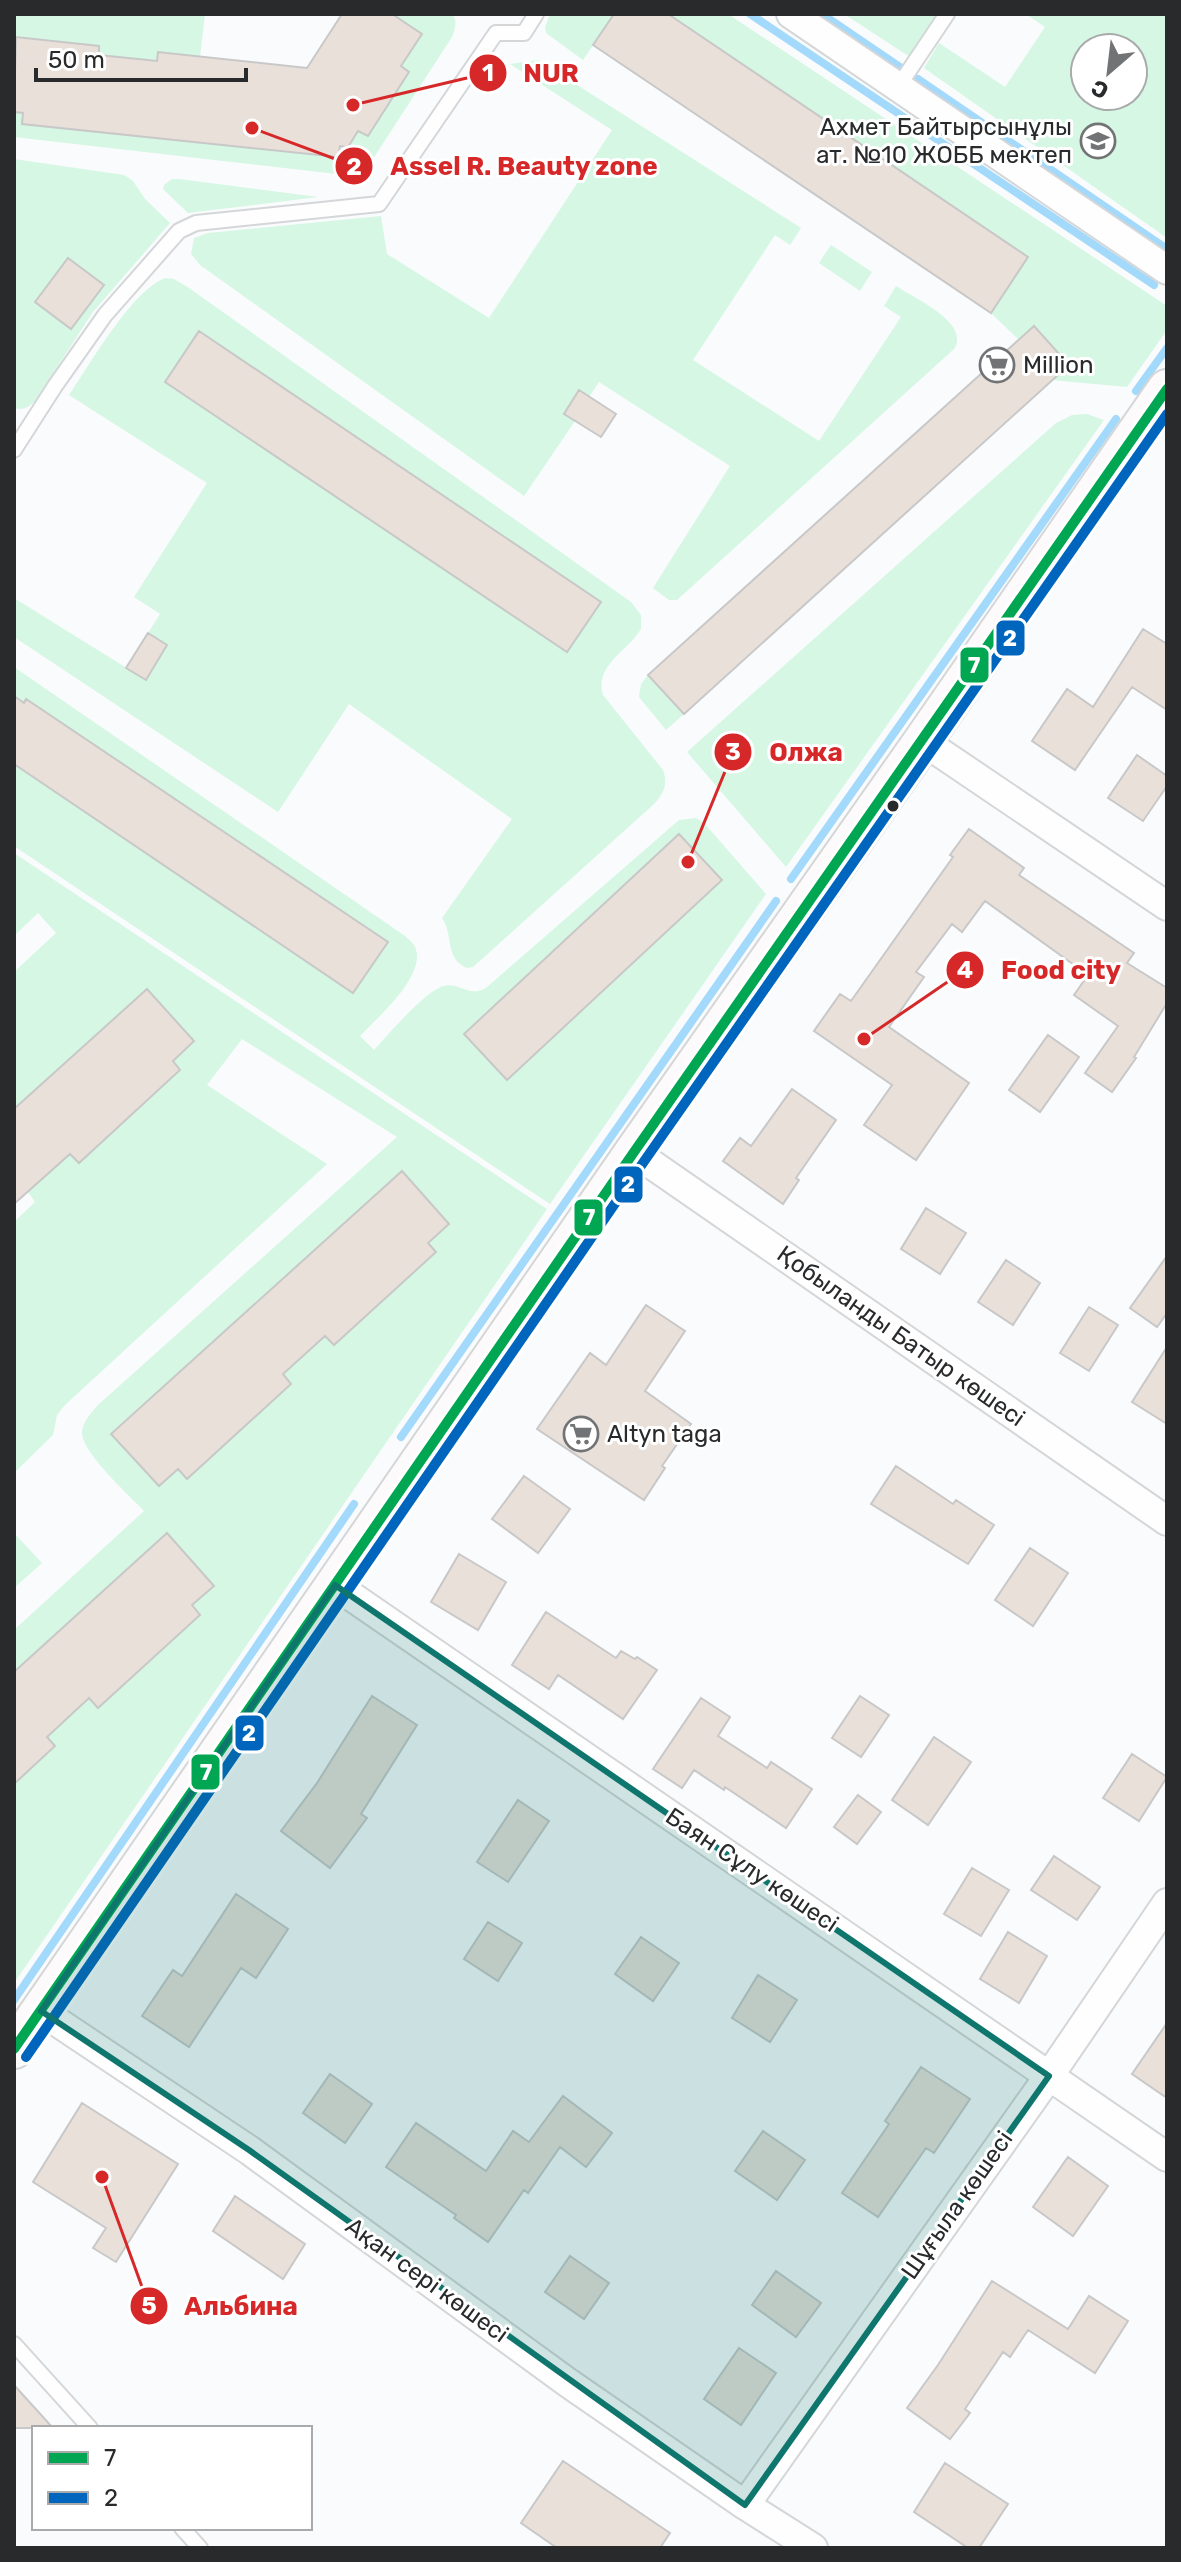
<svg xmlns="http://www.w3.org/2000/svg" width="1181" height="2562" viewBox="0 0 1181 2562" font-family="Rubik,sans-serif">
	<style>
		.green { fill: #d5f7e3; fill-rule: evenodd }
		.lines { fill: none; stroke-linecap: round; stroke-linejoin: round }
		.stream { stroke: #a3d9fa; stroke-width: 8 }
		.building { fill: #eae0da; stroke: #c8c8c8; stroke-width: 2 }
		.lane-casing { stroke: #d5d6d8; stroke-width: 18 }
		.street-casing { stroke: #d5d6d8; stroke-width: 32 }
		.secondary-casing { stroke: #d5d6d8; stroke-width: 42 }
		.lane { stroke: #fefeff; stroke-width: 14 }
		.street { stroke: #fefeff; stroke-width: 28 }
		.secondary { stroke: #fcfafa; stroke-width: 38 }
		.bus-1-casing { stroke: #fff; stroke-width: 16 }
		.bus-2-casing { stroke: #fff; stroke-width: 16 }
		.bus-1 { stroke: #00a651; stroke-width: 10 }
		.bus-2 { stroke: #0065bd; stroke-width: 10 }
		.marked { fill: #0f766e; fill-opacity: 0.2; stroke: #0f766e; stroke-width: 6; stroke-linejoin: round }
		.bus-dot { fill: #292a2c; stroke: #fff; stroke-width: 3 }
		.labels { text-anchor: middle; stroke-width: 6; stroke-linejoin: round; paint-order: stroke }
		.poi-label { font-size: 24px; fill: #292a2c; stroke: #fff; text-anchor: start }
		.street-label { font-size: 24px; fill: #292a2c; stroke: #fff }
		.leader { fill: none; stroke: #d62828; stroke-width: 3 }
		.callout-dot { fill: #d62828; stroke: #fff; stroke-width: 3 }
		.mark-label { font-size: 24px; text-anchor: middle; font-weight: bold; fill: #fff }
		.callout-label { font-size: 26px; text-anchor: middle; font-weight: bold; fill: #d62828; stroke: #fff; stroke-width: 6; stroke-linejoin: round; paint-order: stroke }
		.line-badge { stroke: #fff; stroke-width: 3 }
		.badge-label { font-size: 22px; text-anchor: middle; font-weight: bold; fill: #fff }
	</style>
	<rect width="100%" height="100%" fill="#fafbfd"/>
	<path class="green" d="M14,14H205L199,65L186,55L158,52L157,61L99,55V46L73,43L45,49V40L17,37L14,46Z
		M392,14H452C458,21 455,29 452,37L369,165L354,176L14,137V112L338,157L340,146L348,147L358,131L368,136L409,73L401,66L422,34Z
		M550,14H614L583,60L546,33L545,27Z
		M668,14H728L1167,306V330L1127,387L1052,380L1069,365L1034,326L1019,340L991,313L1028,257Z
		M844,14H938L910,57Z
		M1026,14H1167V238L924,68L939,43L1005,87L1045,27ZM1085,48H1133V96H1085Z
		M538,60L801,228L790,245L775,235L693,360L819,441L901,317L884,306L896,286C914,298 971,323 954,349L677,600H669L653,588L730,466L599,382L589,397L579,391L564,413L575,421L524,496L200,265L191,254L194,238L208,233L381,216L387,254L489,318L612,130L510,64Z
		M14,159L124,175L133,181L145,199L170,223L93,312L35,401C29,407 23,411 14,408Z
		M172,179H179L318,197L188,213L163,189L164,185Z
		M831,245L872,272L860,291L819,263Z
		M166,278L174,279L189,288L631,602L641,615V629C628,651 594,665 603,695L663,770C668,784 664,793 654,804L473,967L467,968C444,958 454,935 442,918L512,819L349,704L278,812L14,637V598L146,680L167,646L148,633L160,614L134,597L207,483L69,395C89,366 134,287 166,278ZM199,331L600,601L567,652L165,382Z
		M1087,414L1104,420L786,867L687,752L1056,423L1072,415Z
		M14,667L405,936C406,937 414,944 414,945C430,973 377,1018 360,1036L374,1050C388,1035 426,990 444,986C460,982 468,998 486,988L679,820L696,818L704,823L766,894L550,1204L14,846V764L353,992L387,942L27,699L24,703L14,696ZM721,880L507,1080L464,1034Z
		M648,675L684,714L666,730L639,697L641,684Z
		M14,853L547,1209L14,1983V1784L55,1747L47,1737L89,1698L97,1707L200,1615L192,1605L213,1586L166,1533L62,1628L71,1638L42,1646L14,1672V1630L144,1511C130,1496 81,1452 82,1432C83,1421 91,1413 98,1405L397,1137L242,1039L207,1085L327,1164L65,1405L57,1415L53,1435L14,1473V1222L35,1202L28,1192L70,1154L79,1162L180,1070L173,1061L194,1041L147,989L123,1010L132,1021L107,1025L83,1047L91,1058L65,1063L14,1109V972L56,933L38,913L14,936ZM402,1171L449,1223L428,1243L435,1253L334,1345L325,1336L283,1374L290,1385L187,1478L178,1469L158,1486L112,1434L362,1207L372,1217L387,1203L378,1192Z
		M14,1533L42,1563L14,1588Z"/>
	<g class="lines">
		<path class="stream" d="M750,14L1154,285
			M822,14L900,67
			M918,79L1167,249
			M1136,391L1167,348
			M791,879L1116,419
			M401,1437L776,901
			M14,2000L354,1504"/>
	</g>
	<path class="building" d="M342,14H392L422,34L401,66L409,72L368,136L358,131L348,147L340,146L338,157L22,124L23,113L14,112L16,37L99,46V55L157,61L158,52L307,68Z
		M614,14H668L1028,257L991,313L593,45Z
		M68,258L104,285L71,329L35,302Z
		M1034,326L1069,365L684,714L648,675Z
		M199,331L601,602L567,652L165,382Z
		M579,390L616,414L601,437L564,414Z
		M1143,629L1167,644V710L1132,687L1075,770L1032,741L1067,689L1093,707Z
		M148,633L167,645L146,680L126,668Z
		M14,696L24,703L26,699L388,942L353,993L14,764Z
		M1137,755L1167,776V786L1143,821L1108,798Z
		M969,829L1024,868L1019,875L1134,953L1127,963L1167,988V1003L1134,1057L1136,1058L1112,1092L1085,1073L1118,1026L1074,995L1088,975L985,901L962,932L952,924L916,972L924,977L889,1027L969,1083L916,1160L864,1125L892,1085L814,1031L840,994L851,1001L953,857L950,855Z
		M679,834L722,880L507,1080L464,1034Z
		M147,989L194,1041L173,1061L180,1070L79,1163L70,1154L14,1204V1109Z
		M1048,1035L1079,1057L1040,1112L1009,1090Z
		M792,1089L836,1120L796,1178L799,1180L783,1204L723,1161L740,1138L751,1146Z
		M402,1171L449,1224L428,1243L436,1252L334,1345L325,1336L283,1374L291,1384L187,1479L178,1469L159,1486L111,1434Z
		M926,1208L966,1233L940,1274L901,1249Z
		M1167,1256V1313L1157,1327L1130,1308Z
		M1006,1260L1040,1283L1013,1325L978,1302Z
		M646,1305L685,1331L645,1391L691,1424L662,1466L665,1468L644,1500L537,1429L590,1353L606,1365Z
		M1089,1307L1118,1325L1089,1371L1060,1353Z
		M1167,1347V1424L1132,1402Z
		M896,1466L953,1504L956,1500L994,1525L968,1564L871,1504Z
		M524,1476L570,1509L538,1553L492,1519Z
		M167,1533L214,1586L192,1605L200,1615L98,1708L89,1698L47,1737L55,1746L14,1784V1672Z
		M1030,1548L1068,1573L1033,1626L995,1600Z
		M459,1554L506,1582L478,1630L431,1602Z
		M546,1612L616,1658L621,1651L635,1659L637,1657L657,1670L623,1719L558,1675L549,1689L512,1665Z
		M372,1696L417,1725L361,1814L367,1818L330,1868L281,1831L317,1783Z
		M860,1696L889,1715L861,1757L832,1738Z
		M701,1698L730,1717L718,1736L767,1768L771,1762L812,1789L786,1828L725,1787L724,1790L694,1770L682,1788L653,1769Z
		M934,1737L971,1762L928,1825L892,1800Z
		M1132,1754L1167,1777L1139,1821L1103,1798Z
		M858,1795L881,1812L857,1844L834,1827Z
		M518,1800L549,1821L508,1882L477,1862Z
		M1054,1856L1100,1887L1077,1920L1031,1890Z
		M972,1868L1009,1890L981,1936L944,1914Z
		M236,1894L288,1929L256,1978L241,1968L189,2047L142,2016L173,1970L182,1976Z
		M488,1922L522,1943L498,1981L464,1959Z
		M1008,1932L1047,1956L1019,2003L980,1979Z
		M641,1937L679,1963L653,2001L615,1974Z
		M758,1975L797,2000L770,2042L732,2018Z
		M1167,2023V2098L1132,2074Z
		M921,2067L970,2099L934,2153L926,2148L878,2217L842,2193L889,2124L885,2121Z
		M330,2074L372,2104L345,2143L303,2113Z
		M563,2096L612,2133L586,2167L560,2147L528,2193L524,2190L488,2242L454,2218L456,2215L386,2167L416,2123L486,2171L513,2131L529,2142Z
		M82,2103L178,2164L116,2262L93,2248L106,2228L33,2182Z
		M763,2131L805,2160L777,2200L735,2171Z
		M1068,2157L1108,2186L1073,2236L1033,2207Z
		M235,2196L305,2244L283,2279L213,2231Z
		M570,2256L609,2283L584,2319L545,2292Z
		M776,2271L821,2303L796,2337L752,2305Z
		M992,2281L1068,2329L1089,2296L1128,2321L1095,2373L1028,2330L1010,2357L1003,2352L965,2409L970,2413L950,2439L907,2408L938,2365Z
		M739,2348L776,2373L741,2425L704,2399Z
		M14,2385L53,2428H14Z
		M563,2461L670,2533L660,2548H557L521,2523Z
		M945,2463L1008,2504L979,2548H968L914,2512Z"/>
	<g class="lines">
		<g class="lane-casing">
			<path id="lane" d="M898,87L947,14
				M14,450L55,386L105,315L179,231L196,223L379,204L496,33H524L536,14
				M14,2344L90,2428
				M182,2528L200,2548"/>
		</g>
		<g class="street-casing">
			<path id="street" d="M791,14L1167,270
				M923,741L1167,906
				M634,1152L1167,1521
				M335,1585L1167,2157
				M41,2011L249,2150L567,2382L745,2505L813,2548
				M745,2505L1049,2076L1167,1903"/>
		</g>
		<g class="secondary-casing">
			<path id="secondary" d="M14,2049L634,1152L923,741L1167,389"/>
		</g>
		<use href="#lane" class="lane"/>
		<use href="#street" class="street"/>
		<use href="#secondary" class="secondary"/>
		<g class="bus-1-casing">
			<path id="bus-1" d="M14,2049L634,1152L1167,389"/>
		</g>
		<g class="bus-2-casing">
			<path id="bus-2" d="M26,2057L645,1160L1167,414"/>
		</g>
		<use href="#bus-1" class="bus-1"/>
		<use href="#bus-2" class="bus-2"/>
	</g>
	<path class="marked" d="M335,1585L1049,2076L745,2505L249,2150L41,2011Z"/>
	<defs>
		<g id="school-ring" transform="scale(1.8)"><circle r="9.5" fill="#fff" stroke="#727375" stroke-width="1.5"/><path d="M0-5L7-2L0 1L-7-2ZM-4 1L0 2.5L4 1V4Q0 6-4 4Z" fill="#727375"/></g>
		<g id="supermarket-ring" transform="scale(1.8)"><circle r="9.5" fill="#fff" stroke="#727375" stroke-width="1.5"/><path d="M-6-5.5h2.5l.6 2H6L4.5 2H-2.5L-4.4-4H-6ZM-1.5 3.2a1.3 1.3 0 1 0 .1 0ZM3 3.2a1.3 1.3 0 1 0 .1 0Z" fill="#727375"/></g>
	</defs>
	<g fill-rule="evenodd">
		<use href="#school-ring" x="1098" y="141"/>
		<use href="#supermarket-ring" x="997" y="365"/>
		<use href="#supermarket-ring" x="581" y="1434"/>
	</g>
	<circle class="bus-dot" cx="893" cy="806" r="7"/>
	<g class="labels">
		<g class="poi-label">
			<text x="1072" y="135" text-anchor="end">Ахмет Байтырсынұлы<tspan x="1072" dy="28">ат. №10 ЖОББ мектеп</tspan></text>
			<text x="1023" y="373">Million</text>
			<text x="607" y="1442">Altyn taga</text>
		</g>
		<g class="street-label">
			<text transform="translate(901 1336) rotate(35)" y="8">Қобыланды Батыр көшесі</text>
			<text transform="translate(752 1870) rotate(34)" y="8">Баян Сұлу көшесі</text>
			<text transform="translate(957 2205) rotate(-55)" y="8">Шұғыла көшесі</text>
			<text transform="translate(427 2280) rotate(36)" y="8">Ақан сері көшесі</text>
		</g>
	</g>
	<path class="leader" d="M353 105L488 73M252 128L354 166M688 862L733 752M864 1039L965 970M102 2177L149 2306"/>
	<g class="callout-dot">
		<circle cx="353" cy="105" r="8"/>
		<circle cx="252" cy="128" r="8"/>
		<circle cx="688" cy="862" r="8"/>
		<circle cx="864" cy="1039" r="8"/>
		<circle cx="102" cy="2177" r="8"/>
		<circle cx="488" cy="73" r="20"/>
		<circle cx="354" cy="166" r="20"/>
		<circle cx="733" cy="752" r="20"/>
		<circle cx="965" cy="970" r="20"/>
		<circle cx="149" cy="2306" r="20"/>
	</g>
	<g class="mark-label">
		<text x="488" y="81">1</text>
		<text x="354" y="175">2</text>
		<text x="733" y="760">3</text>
		<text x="965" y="978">4</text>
		<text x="149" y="2314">5</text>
	</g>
	<g class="callout-label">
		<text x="551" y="82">NUR</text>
		<text x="524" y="175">Assel R. Beauty zone</text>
		<text x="806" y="761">Олжа</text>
		<text x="1061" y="979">Food city</text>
		<text x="241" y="2315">Альбина</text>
	</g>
	<g class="line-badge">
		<rect x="995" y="619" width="31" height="38" rx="8" fill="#0065bd"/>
		<rect x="959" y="646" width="31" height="38" rx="8" fill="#00a651"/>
		<rect x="613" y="1165" width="31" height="39" rx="8" fill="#0065bd"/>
		<rect x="573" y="1198" width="31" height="39" rx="8" fill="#00a651"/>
		<rect x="234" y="1714" width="31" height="38" rx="8" fill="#0065bd"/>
		<rect x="190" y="1753" width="31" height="38" rx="8" fill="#00a651"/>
	</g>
	<g class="badge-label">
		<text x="1010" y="646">2</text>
		<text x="974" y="673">7</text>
		<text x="628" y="1192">2</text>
		<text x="589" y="1225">7</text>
		<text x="249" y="1741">2</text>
		<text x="206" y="1780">7</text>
	</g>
	<rect width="1181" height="2562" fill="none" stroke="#292a2c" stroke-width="32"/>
	<rect x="32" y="2426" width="280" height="104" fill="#ffffff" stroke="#a9aaab" stroke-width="2"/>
	<rect x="48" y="2452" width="40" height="12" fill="#00a651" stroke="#a9aaab" stroke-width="2"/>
	<text x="104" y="2466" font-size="24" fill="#292a2c">7</text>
	<rect x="48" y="2492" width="40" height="12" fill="#0065bd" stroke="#a9aaab" stroke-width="2"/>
	<text x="104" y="2506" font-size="24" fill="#292a2c">2</text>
	<g transform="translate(1109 72) rotate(208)"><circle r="38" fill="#ffffff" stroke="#a9aaab" stroke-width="2"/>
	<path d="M0-6L14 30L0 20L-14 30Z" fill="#727375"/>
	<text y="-12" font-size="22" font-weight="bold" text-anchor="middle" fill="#292a2c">С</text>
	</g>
	<path d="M36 68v12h210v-12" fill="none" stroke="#292a2c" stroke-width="4"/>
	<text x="48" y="68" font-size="24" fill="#292a2c" stroke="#ffffff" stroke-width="6" paint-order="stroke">50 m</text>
</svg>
